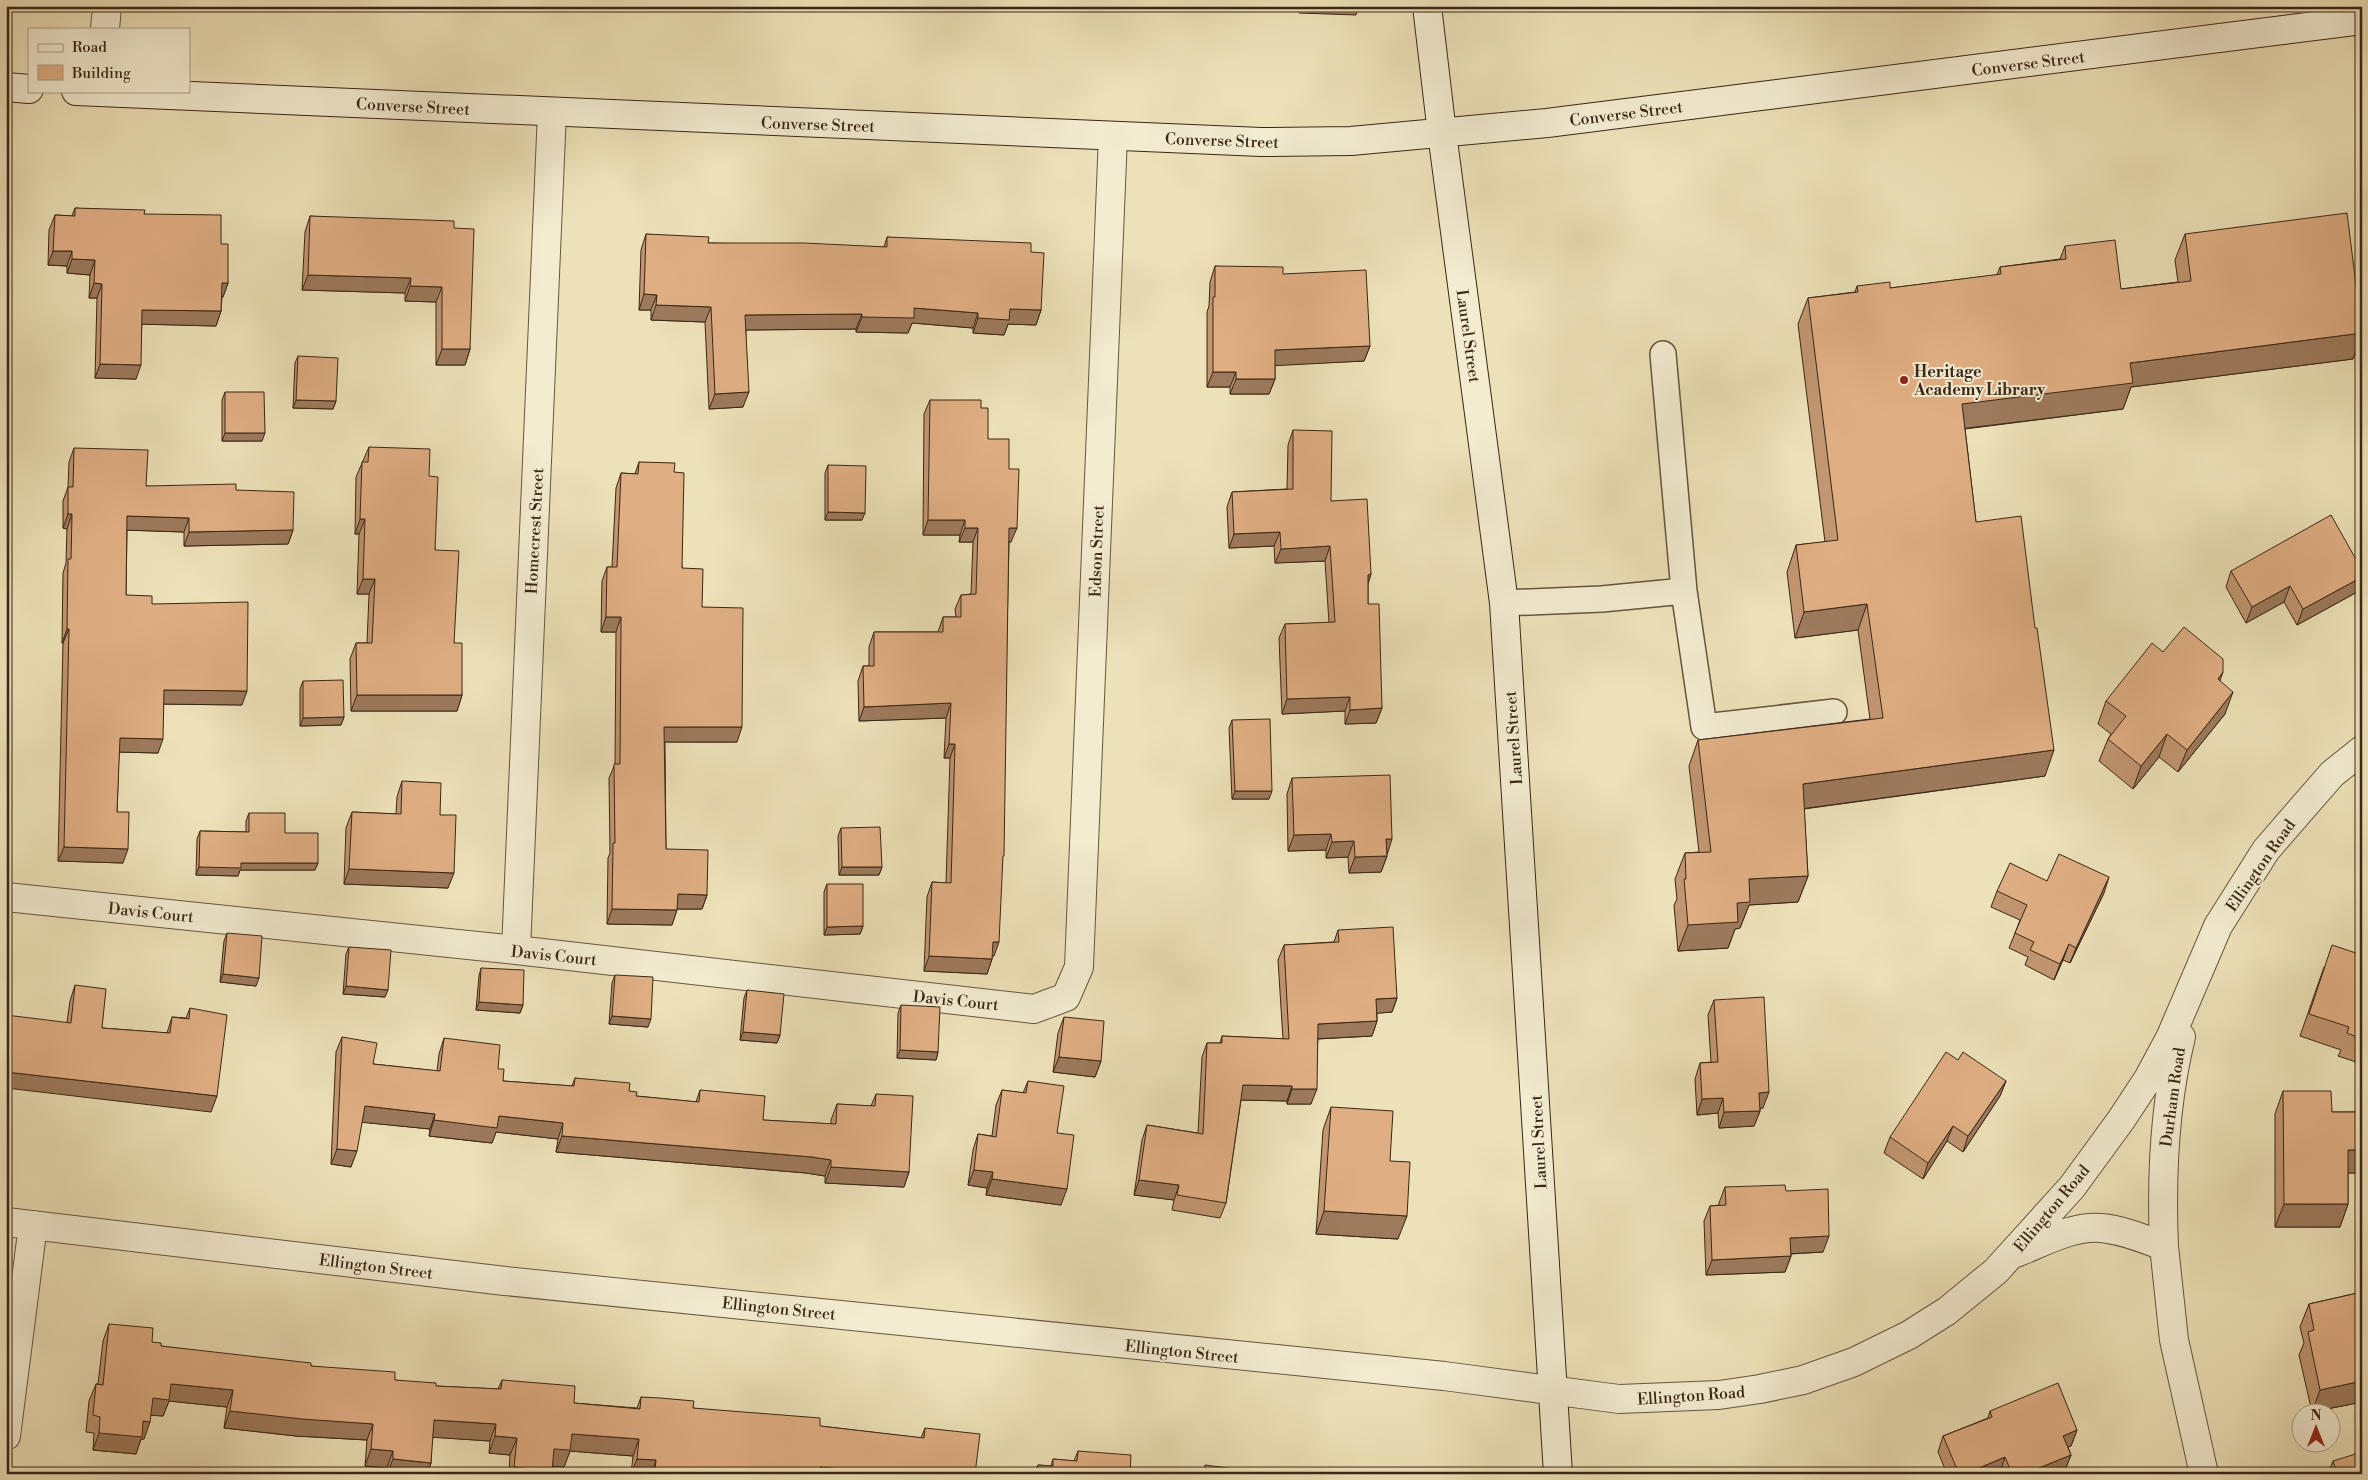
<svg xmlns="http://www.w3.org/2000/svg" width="2368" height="1480" viewBox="0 0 2368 1480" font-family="'Libre Bodoni',serif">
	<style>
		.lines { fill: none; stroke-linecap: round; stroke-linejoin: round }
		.lane-casing { stroke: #66553f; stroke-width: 28 }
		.street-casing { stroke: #66553f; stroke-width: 30 }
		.secondary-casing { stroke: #392617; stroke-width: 30 }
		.lane { stroke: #f3ecd1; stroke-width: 25 }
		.street { stroke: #f3ecd1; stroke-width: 28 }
		.secondary { stroke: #f3ecd1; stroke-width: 28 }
		.wall { fill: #c19671; stroke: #392617 }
		.shaded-wall { fill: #9d7a5c; stroke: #392617 }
		.building { fill: #e0ae83; stroke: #392617 }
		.poi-dot { fill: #8f2418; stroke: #f3ecd1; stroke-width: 2 }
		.labels { text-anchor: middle; stroke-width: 4; stroke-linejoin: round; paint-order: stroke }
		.street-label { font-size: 16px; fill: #392617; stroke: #f3ecd1 }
		.poi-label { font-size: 16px; font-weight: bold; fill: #392617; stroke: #f3ecd1; text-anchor: start }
	</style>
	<rect width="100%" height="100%" fill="#ede1b8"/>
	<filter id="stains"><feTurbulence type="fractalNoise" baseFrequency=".004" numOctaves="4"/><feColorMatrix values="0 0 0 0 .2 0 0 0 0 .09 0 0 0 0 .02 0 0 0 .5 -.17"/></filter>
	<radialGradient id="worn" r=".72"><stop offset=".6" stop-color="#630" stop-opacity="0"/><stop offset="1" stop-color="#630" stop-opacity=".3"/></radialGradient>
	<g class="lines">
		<g class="lane-casing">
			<path id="lane" d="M1684,591L1704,727L1834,712
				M1504,603L1602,599L1684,591L1663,354"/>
		</g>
		<g class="street-casing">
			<path id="street" d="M105,29L107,6
				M6,897L516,950L1034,1009L1066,997L1079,967L1113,136
				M516,950L552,112
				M6,1222L505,1281L1444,1376L1619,1399L1719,1395L1760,1389L1803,1380L1854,1362L1909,1335L1947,1311L1996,1271L2072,1187L2121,1120L2148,1079L2171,1036L2218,926L2266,850L2332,774L2362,750
				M2164,1246C2161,1175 2164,1106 2181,1037
				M2016,1253C2042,1243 2073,1225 2101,1228C2123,1230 2144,1239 2164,1246L2174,1340L2204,1474
				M6,1436L33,1225"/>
		</g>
		<g class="secondary-casing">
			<path id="secondary" d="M1427,6L1442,133L1504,603L1558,1474
				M6,87L29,89
				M76,91L1261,142L1351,141L1547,123L2362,20"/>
		</g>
		<use href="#lane" class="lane"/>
		<use href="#street" class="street"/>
		<use href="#secondary" class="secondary"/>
	</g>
	<path class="wall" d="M75,208L144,214L221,244L228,283L223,297H222L221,311L216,326L142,324L136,379L95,378L97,298H89L90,275L67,273V266L48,265L49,230L55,215L72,216Z
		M310,216L454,228L470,349L465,365H436V302L405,301V293L302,290L305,232Z
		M646,234L708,243L884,247L887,237L1031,252L1041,310L1036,325L1008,324L1004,335L973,333V328L912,323L908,333L856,332V329L746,330L743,407L709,409L705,322L651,320V310H639L641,250Z
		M2185,234L2362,328V334L2353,359L2131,387L2123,409L1965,429L1976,522L2045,776L1804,809L1808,876L1798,902L1749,905L1740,928L1735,929L1728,948L1678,951L1674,905L1677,899L1675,879L1685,853L1699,852L1689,766L1698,740L1870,719L1858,630L1795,638L1787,572L1796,545L1825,542L1798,324L1808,298L1855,292L1857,286L1890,288L1997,275L2000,267L2060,259L2065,246L2121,289L2178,282L2175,260Z
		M1215,266L1283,274L1370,346L1364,361L1275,365V379L1269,394H1230V387H1207V312L1209,306L1210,282Z
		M298,356L336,401L333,409L293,408L295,363Z
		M225,392L262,441H222V400Z
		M930,400L981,408L988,439L1009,469L1011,542H1009L1002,862L994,956H992V959L987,974L924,971L927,897L932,882L946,883L950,758H944L946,718L859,721L858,681L863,666H869V647L874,632H938L943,617H956L955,609L961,595L971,594L973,542H959L960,535H923L924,414Z
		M1293,430L1371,574L1368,584V604L1382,708L1376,723L1345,724V711L1282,714L1279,638L1285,624L1329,623L1325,561L1275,563L1274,546L1229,548L1227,507L1232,492L1287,489L1288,445Z
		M369,447L429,476L435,550L454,643L462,695L457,711H351L350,659L356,643H367L369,594H357L359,534H355L356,477Z
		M74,448L146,486L236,490L293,530L288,544L184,546V532L127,530L126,595L152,604L242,705L163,704L158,753L119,752L117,812L123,863L58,861L63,643H62L63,573L66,563L67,529L63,528V501L68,487L69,462Z
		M639,462L674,472L682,568L702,607L737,742H665L666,849L707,895L702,909H677L672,925L607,924L608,858L610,853L609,778L615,764L616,632H601L602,581L607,567H612L616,488L621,473L635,474Z
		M828,465L862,520H825V473Z
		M2362,570V583L2359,591L2297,625L2284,602L2246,623L2226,587L2231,571Z
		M2163,652L2220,681L2225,714L2178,772L2159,757L2133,789L2099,761L2108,739L2111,734L2098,724L2106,701Z
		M303,681L344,717L341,725L300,726V689Z
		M1232,720L1269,799H1232L1229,728Z
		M1292,778L1387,856L1381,872L1349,873L1348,857L1326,858V850L1288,851L1287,794Z
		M402,781L440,815L448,888L344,884L346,828L352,812L396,814L397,797Z
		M249,813L285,833L318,863L315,870H240L238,876L196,875L197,839L200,831L246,832V821Z
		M841,828L882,867L879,875H839L838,836Z
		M2047,881L2104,893L2070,963L2063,960L2054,980L2025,965L2028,957L2009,948L2015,933L2020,920L1991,907L1997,891Z
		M827,884L863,926L860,934L824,935V892Z
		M1338,930L1397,998L1392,1012L1377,1013V1021L1372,1036L1318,1039L1311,1104H1287V1101L1241,1100L1226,1203L1220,1218L1172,1210L1174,1200L1134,1195L1142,1140L1147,1125L1198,1133L1202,1057L1207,1043H1220L1222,1036L1283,1039L1278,960L1284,945L1334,942Z
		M227,933L256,986L220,982L224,941Z
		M349,947L385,997L343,994L346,954Z
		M2362,955V1064L2338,1056L2341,1050L2300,1036L2324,967Z
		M481,968L523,1005L520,1013L476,1010L479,976Z
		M615,975L648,1027L609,1024L612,983Z
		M75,985L102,1028L167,1033L172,1017L186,1018L190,1008L211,1112L67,1022L70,1001Z
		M747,990L780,1035L777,1043L740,1040L744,998Z
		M1714,1000L1763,1108H1760V1111L1754,1126L1719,1128L1718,1113L1697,1115L1695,1079L1700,1063L1711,1062L1708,1015Z
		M901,1005L938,1052L936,1060L897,1058L898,1013Z
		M1064,1017L1101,1061L1095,1077L1053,1072L1058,1033Z
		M342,1037L373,1064L437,1071L439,1054L444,1038L498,1069L503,1081L572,1086L575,1078L629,1091L636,1096L696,1102L700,1090L763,1120L831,1124V1120L837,1104L871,1106L876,1094L909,1172L904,1187L825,1183V1176L806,1173L556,1152L558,1139L496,1132L492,1143L429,1136L430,1129L362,1122L351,1167L331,1164L336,1052Z
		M1958,1060L2006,1081L2000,1096L1963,1152L1947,1141L1923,1179L1884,1153L1890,1137Z
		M1028,1081L1057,1133L1061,1205L986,1195L987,1188L968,1185L973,1150L978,1134L992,1136L996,1105L1002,1090L1023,1093Z
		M2283,1091L2332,1112H2362V1169L2360,1173H2348V1204L2340,1227H2275V1114Z
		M1331,1107L1390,1161L1398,1239L1316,1234L1323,1130Z
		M1725,1187L1786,1191L1823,1252L1791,1254V1256L1785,1272L1706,1275L1704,1221L1710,1206L1719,1205V1203Z
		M2362,1292V1402L2312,1412L2299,1355L2304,1343L2300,1327L2309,1304Z
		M109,1324L152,1342L161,1346L311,1366L395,1380L436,1386L498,1389L502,1380L574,1403L637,1408L641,1397L693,1408L820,1426L921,1438L925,1428L975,1474H631L633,1456L570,1451L564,1467L553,1466L551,1474H509L510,1455L489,1453L490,1441L432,1437L431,1463L427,1474H387V1468L365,1466L367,1440L296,1436L224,1428L227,1407L169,1401L163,1416L151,1415L144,1439H141L136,1454L93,1450L94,1433L86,1432L89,1401L96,1384H98L103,1341Z
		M1990,1411L2077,1430L2071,1446L2068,1447L2071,1455L2065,1470L2057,1474H2000V1473L1998,1474H1947L1938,1452L1943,1436L1988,1418Z
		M1078,1451L1130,1474H1034L1038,1465L1051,1466L1053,1459L1074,1461Z
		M2333,1461L2362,1474H2328Z"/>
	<path class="shaded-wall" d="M1233,6H1300L1299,8Z
		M1301,6H1359L1356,15L1299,13Z
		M53,251H72L67,266L48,265Z
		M72,259L95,260L90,275L67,273Z
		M308,275L411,278L405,293L302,290Z
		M94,283L102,284L97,298H89Z
		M222,283H228L223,297H217Z
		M410,286L442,287L436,302L405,301Z
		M644,294L657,295L651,310H639Z
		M656,305L711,307L705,322L651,320Z
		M914,308L978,313L973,328L912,323L908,333L856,332L862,317Z
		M1010,309L1041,310L1036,325L1008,324L1004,335L973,333L978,318Z
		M142,310L221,311L216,326L136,324Z
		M862,314L856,329L740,330L745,315Z
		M2362,333L2353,359L2131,387L2123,409L1952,430L1962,404L2130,363Z
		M1370,346L1364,361L1269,366L1275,350Z
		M442,349H470L465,365H436Z
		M100,364L141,365L136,379L95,378Z
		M1213,372H1236L1230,387H1207Z
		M1236,379H1275L1269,394H1230Z
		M749,392L743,407L709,409L715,394Z
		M296,400L336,401L333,409L293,408Z
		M225,433H265L262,441H222Z
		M828,512L865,513L862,520H825Z
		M68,514H72L67,529L63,528Z
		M127,516L189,518L184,532L122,530Z
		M360,519H365L359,534H355Z
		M928,520H965L960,535H923Z
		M965,528H978L973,542H959Z
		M1009,528H1017L1011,542H1004Z
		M293,530L288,544L184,546L189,532Z
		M1280,532L1274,546L1229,548L1234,534Z
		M1330,546L1325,561L1275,563L1281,549Z
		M1371,574L1366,589L1368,575Z
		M2362,577V583L2359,591L2297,625L2303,609Z
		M363,579H375L369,594H357Z
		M2290,586L2284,602L2246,623L2252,607Z
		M1867,604L1858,630L1795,638L1804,612Z
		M606,617H621L616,632H601Z
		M67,629H69L63,643H62Z
		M2223,672L2215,695L2218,679Z
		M164,690L247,691L242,705L158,704Z
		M2233,692L2225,714L2178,772L2187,750Z
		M357,695H462L457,711H351Z
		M1350,697L1345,711L1282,714L1287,699Z
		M951,703L946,718L859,721L864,707Z
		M1382,708L1376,723L1345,724L1350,710Z
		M344,717L341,725L300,726L303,718Z
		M664,727H742L737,742H659Z
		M2167,734L2159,757L2133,789L2141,766Z
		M120,738L163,739L158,753L115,752Z
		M949,744H955L950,758H944Z
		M2054,750L2045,776L1793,810L1803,784Z
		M1235,791H1272L1269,799H1232Z
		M1331,834L1326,850L1288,851L1294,835Z
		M1386,839H1392L1387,855Z
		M1354,841L1348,857L1326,858L1332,842Z
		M64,847L128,849L123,863L58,861Z
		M1387,856L1381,872L1349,873L1355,857Z
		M241,863H318L315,870H240L238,876L196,875L199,867Z
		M842,867H882L879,875H839Z
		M349,869L454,873L448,888L344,884Z
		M1808,876L1798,902L1749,905L1740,928L1735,929L1728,948L1678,951L1688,925L1737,903L1749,879Z
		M2109,877L2104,893L2070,963L2076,948Z
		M678,894L707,895L702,909H672Z
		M612,909L677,910L672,925L607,924Z
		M863,926L860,934L824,935L827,927Z
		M993,942H999L994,956H987Z
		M2069,944L2063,960L2054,980L2060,964Z
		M929,956L992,959L987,974L924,971Z
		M223,974L259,978L256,986L220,982Z
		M346,986L388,990L385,997L343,994Z
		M1397,998L1392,1012L1370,1014L1376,999Z
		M479,1002L523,1005L520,1013L476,1010Z
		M612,1016L651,1019L648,1027L609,1024Z
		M1377,1021L1372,1036L1313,1039L1318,1024Z
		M743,1032L780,1035L777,1043L740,1040Z
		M900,1050L938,1052L936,1060L897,1058Z
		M1059,1057L1101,1061L1095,1077L1053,1072Z
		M6,1072L217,1096L211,1112L6,1088Z
		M2006,1081L2000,1096L1963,1152L1968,1136Z
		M1243,1085L1292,1086L1287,1101L1238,1100Z
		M1292,1089H1317L1311,1104H1287Z
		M1769,1092L1763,1108L1753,1109L1759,1093Z
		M1723,1098L1718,1113L1697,1115L1702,1099Z
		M365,1106L435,1114L430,1129L359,1122Z
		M1760,1111L1754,1126L1719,1128L1724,1112Z
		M499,1116L563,1123L558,1139L496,1132L492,1143L429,1136L434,1120Z
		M1953,1126L1947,1141L1923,1179L1928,1163Z
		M562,1136L812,1157L831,1160L825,1176L806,1173L556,1152Z
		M337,1149L357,1151L351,1167L331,1164Z
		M2348,1150H2362V1169L2360,1173H2339Z
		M831,1167L909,1172L904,1187L825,1183Z
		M974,1170L993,1172L987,1188L968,1185Z
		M992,1179L1067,1189L1061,1205L986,1195Z
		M1139,1180L1179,1185L1174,1200L1134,1195Z
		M2284,1204H2348L2340,1227H2275Z
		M1324,1211L1407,1216L1398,1239L1316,1234Z
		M1829,1236L1823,1252L1785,1254L1790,1238Z
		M1791,1256L1785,1272L1706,1275L1712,1260Z
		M2362,1381V1402L2312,1412L2320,1390Z
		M171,1384L233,1390L227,1407L169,1401L163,1416L146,1415L153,1398Z
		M230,1411L373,1424L367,1440L296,1436L224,1428Z
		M434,1420L496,1424L490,1441L428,1437Z
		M143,1421L150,1422L144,1439H141L136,1454L93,1450L99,1433Z
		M2077,1430L2071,1446L2057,1451L2063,1436Z
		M572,1434L639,1439L633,1456L570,1451L564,1467L548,1466L554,1449Z
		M495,1436L517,1438L510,1455L489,1453Z
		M371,1449L393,1451L387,1468L365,1466Z
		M2071,1455L2065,1470L2057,1474H2024Z
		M2005,1457L2000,1473L1998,1474H1965Z
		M393,1459L431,1463L427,1474H387Z
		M637,1459L656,1460L651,1474H631Z
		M514,1467L552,1471L551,1474H512Z
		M820,1467L881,1472V1474H818Z
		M655,1470L667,1471L666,1474H654Z"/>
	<path class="building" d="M75,208L145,210L144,214L221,215V244H228V283H222L221,311L142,310L141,365L100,364L102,284L94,283L95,260L72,259V251H53L55,215L75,216Z
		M2347,213L2362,333L2130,363L2133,383L1962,404L1976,522L2021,516L2035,628H2037L2054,750L1803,784L1808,876L1749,879L1750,902L1737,903L1738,922L1688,925L1684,879H1686L1685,853L1711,852L1698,740L1883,718L1867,604L1804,612L1796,545L1838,540L1808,298L1858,292L1857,286L1890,282V288L2001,274L2000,267L2066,259L2065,246L2115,240L2121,289L2191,281L2185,234Z
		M310,216L454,221V228L474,229L470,349H442V287L410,286L411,278L308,275Z
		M646,234L709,237L708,243H804L887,247V237L1031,243V252L1044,253L1041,310L1010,309L1009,320L978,318V313L914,308V318L862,317V314L745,315L749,392L715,394L711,307L656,305L657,295L644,294Z
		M1215,266L1283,267V274L1366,270L1370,346L1275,350V379H1236V372H1213V297H1215Z
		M298,356L338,358L336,401L296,400Z
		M225,392H264L265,433H225Z
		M930,400H981V408H988V439H1009V469H1019L1017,528H1009L1004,856H1003L999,942H993L992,959L929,956L932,882L951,883L955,744H949L951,703L864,707L863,666H874V632H943V617H961V595L976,594L978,528H965V520H928Z
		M1293,430L1332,431L1331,501L1367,499L1371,574L1368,575V604H1379L1382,708L1350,710V697L1287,699L1285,624L1335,622L1330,546L1281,549L1280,532L1234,534L1232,492L1293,489Z
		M369,447L430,449L429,476L438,477L435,550L459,551L454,643H462V695H357L356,643H372L375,579H363L365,519H360L362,462H368Z
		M74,448L148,450L146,486L236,484V490L294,492L293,530L189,532V518L127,516L126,595L152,596V604L248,602L247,691L164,690L163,739L120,738L117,812H129L128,849L64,847L69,629H67L68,559H71L72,514H68V487H73Z
		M639,462L675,463L674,472L684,473L682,568L703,569L702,607L743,608L742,727H664L666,849L708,850L707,895L678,894L677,910L612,909L613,843H615L614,764H620L621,617H606L607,567H617L621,473L638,474Z
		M828,465L866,466L865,513L828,512Z
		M2331,515L2362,570V577L2303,609L2290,586L2252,607L2231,571Z
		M2184,627L2223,659V672L2218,679L2233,692L2187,750L2167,734L2141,766L2108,739L2126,716L2106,701L2152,643L2163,652Z
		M343,680L344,717L303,718V681Z
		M1270,719L1272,791H1235L1232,720Z
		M1390,775L1392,839H1386L1387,856L1355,857L1354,841L1332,842L1331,834L1294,835L1292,778Z
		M402,781L441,783L440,815H456L454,873L349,869L352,812L401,814Z
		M249,813H285V833H318V863H241V868L199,867L200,831L249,832Z
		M880,827L882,867H842L841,828Z
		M2059,854L2109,877L2076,948L2069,944L2060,964L2030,950L2034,942L2015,933L2027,905L1997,891L2010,863L2047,881Z
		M827,884H863V926L827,927Z
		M1393,927L1397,998L1376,999L1377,1021L1318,1024L1317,1089H1292V1086L1243,1085L1226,1203L1177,1195L1179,1185L1139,1180L1147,1125L1203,1134L1207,1043H1222V1036L1289,1039L1284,945L1339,942L1338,930Z
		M227,933L262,936L259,978L223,974Z
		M2332,945L2362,955V1039L2347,1033L2349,1027L2309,1014Z
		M349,947L391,950L388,990L346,986Z
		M481,968L524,970L523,1005L479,1002Z
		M615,975L653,977L651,1019L612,1016Z
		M75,985L106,989L102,1028L170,1033L172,1017L189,1019L190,1008L227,1015L217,1096L6,1072V1015L71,1023Z
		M747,990L784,994L780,1035L743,1032Z
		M1764,997L1769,1092L1759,1093L1760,1111L1724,1112L1723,1098L1702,1099L1700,1063L1718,1062L1714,1000Z
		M901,1005L940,1007L938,1052L900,1050Z
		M1064,1017L1104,1021L1101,1061L1059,1057Z
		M342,1037L377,1043L373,1064L440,1071L444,1038L500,1045L498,1069H504L503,1081L574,1086L575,1078L630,1083L629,1091L637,1092L636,1096L699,1102L700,1090L765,1096L763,1120L836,1124L837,1104L875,1106L876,1094L913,1096L909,1172L831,1167V1160L812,1157L562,1136L563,1123L499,1116L497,1128L434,1120L435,1114L365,1106L357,1151L337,1149Z
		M1946,1052L1958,1060L1963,1052L2006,1081L1968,1136L1953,1126L1928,1163L1890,1137Z
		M1028,1081L1064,1086L1057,1133L1074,1135L1067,1189L992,1179L993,1172L974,1170L978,1134L996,1137L1002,1090L1026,1093Z
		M2283,1091H2331L2332,1112H2362V1150H2348V1204H2284Z
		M1331,1107L1393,1111L1390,1161L1410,1162L1407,1216L1324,1211Z
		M1785,1185L1786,1191L1828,1189L1829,1236L1790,1238L1791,1256L1712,1260L1710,1206L1726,1205L1725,1187Z
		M2362,1292V1381L2320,1390L2308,1332L2314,1330L2309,1304Z
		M109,1324L153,1328L152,1342L161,1343V1346L311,1363V1366L395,1372V1380L436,1383V1386L501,1389L502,1380L575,1386L574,1403L640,1409L641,1397L660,1398L694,1401L693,1408L820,1418V1426L924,1438L925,1428L980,1434L975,1474H881V1472L820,1467L819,1474L806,1473V1474H667V1471L655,1470L656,1460L637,1459L639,1439L572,1434L570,1450L554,1449L552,1471L514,1467L517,1438L495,1436L496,1424L434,1420L431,1463L393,1459V1451L371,1449L373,1424L302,1419L230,1411L233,1390L171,1384L169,1400L153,1398L150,1422L143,1421L142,1437L99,1433L100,1417L93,1415L96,1384L103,1385Z
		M2058,1383L2077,1430L2063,1436L2071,1455L2024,1474H2012L2005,1457L1965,1474H1959L1943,1436L1992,1417L1990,1411Z
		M1078,1451L1131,1455L1130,1474H1037L1038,1465L1053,1466V1459L1077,1461Z
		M2362,1452V1474H2337L2333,1461Z
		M1205,1465L1243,1470L1242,1474H1204Z
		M1817,1469L1818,1474H1794Z"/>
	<circle class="poi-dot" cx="1904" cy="380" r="5"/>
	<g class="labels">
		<g class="street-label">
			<text transform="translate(2028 63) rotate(-7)" y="6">Converse Street</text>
			<text transform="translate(413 106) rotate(3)" y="6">Converse Street</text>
			<text transform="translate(1626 113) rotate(-7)" y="6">Converse Street</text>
			<text transform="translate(818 124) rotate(2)" y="6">Converse Street</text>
			<text transform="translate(1222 140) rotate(2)" y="6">Converse Street</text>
			<text transform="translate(1469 336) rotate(82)" y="6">Laurel Street</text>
			<text transform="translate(534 531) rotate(-87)" y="6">Homecrest Street</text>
			<text transform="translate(1096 551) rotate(-88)" y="6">Edson Street</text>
			<text transform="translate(1513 738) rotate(-94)" y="6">Laurel Street</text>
			<text transform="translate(2260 865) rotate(-55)" y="6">Ellington Road</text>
			<text transform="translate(151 912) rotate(6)" y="6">Davis Court</text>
			<text transform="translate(554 955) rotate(6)" y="6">Davis Court</text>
			<text transform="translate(956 1000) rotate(6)" y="6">Davis Court</text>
			<text transform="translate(2172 1097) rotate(-82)" y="6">Durham Road</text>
			<text transform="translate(1538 1142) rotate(-93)" y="6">Laurel Street</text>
			<text transform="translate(2051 1208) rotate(-50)" y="6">Ellington Road</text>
			<text transform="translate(376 1266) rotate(7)" y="6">Ellington Street</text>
			<text transform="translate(779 1308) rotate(6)" y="6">Ellington Street</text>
			<text transform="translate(1182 1351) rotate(6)" y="6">Ellington Street</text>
			<text transform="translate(1691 1395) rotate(-4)" y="6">Ellington Road</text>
		</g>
		<g class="poi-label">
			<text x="1914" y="377">Heritage<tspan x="1914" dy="18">Academy Library</tspan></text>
		</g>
	</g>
	<rect width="2368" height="1480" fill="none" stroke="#ede1b8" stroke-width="25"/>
	<rect x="8" y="8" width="2353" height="1465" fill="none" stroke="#392617" stroke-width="2.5"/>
	<rect x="12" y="12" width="2343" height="1455" fill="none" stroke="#392617"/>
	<rect x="28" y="28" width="162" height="65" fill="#f3ecd1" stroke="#a99d87"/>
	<rect x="38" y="44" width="25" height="8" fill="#f3ecd1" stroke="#a99d87"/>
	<text x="72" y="52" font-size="15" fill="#392617">Road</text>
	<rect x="38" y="65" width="25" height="15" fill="#e0ae83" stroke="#a99d87"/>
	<text x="72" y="78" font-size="15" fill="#392617">Building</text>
	<g transform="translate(2316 1428)"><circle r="24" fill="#f3ecd1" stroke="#a99d87"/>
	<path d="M0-4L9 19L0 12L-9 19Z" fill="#8f2418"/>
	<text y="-8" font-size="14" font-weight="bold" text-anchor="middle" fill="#392617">N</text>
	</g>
	<rect width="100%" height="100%" filter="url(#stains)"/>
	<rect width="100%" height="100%" fill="url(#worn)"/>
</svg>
